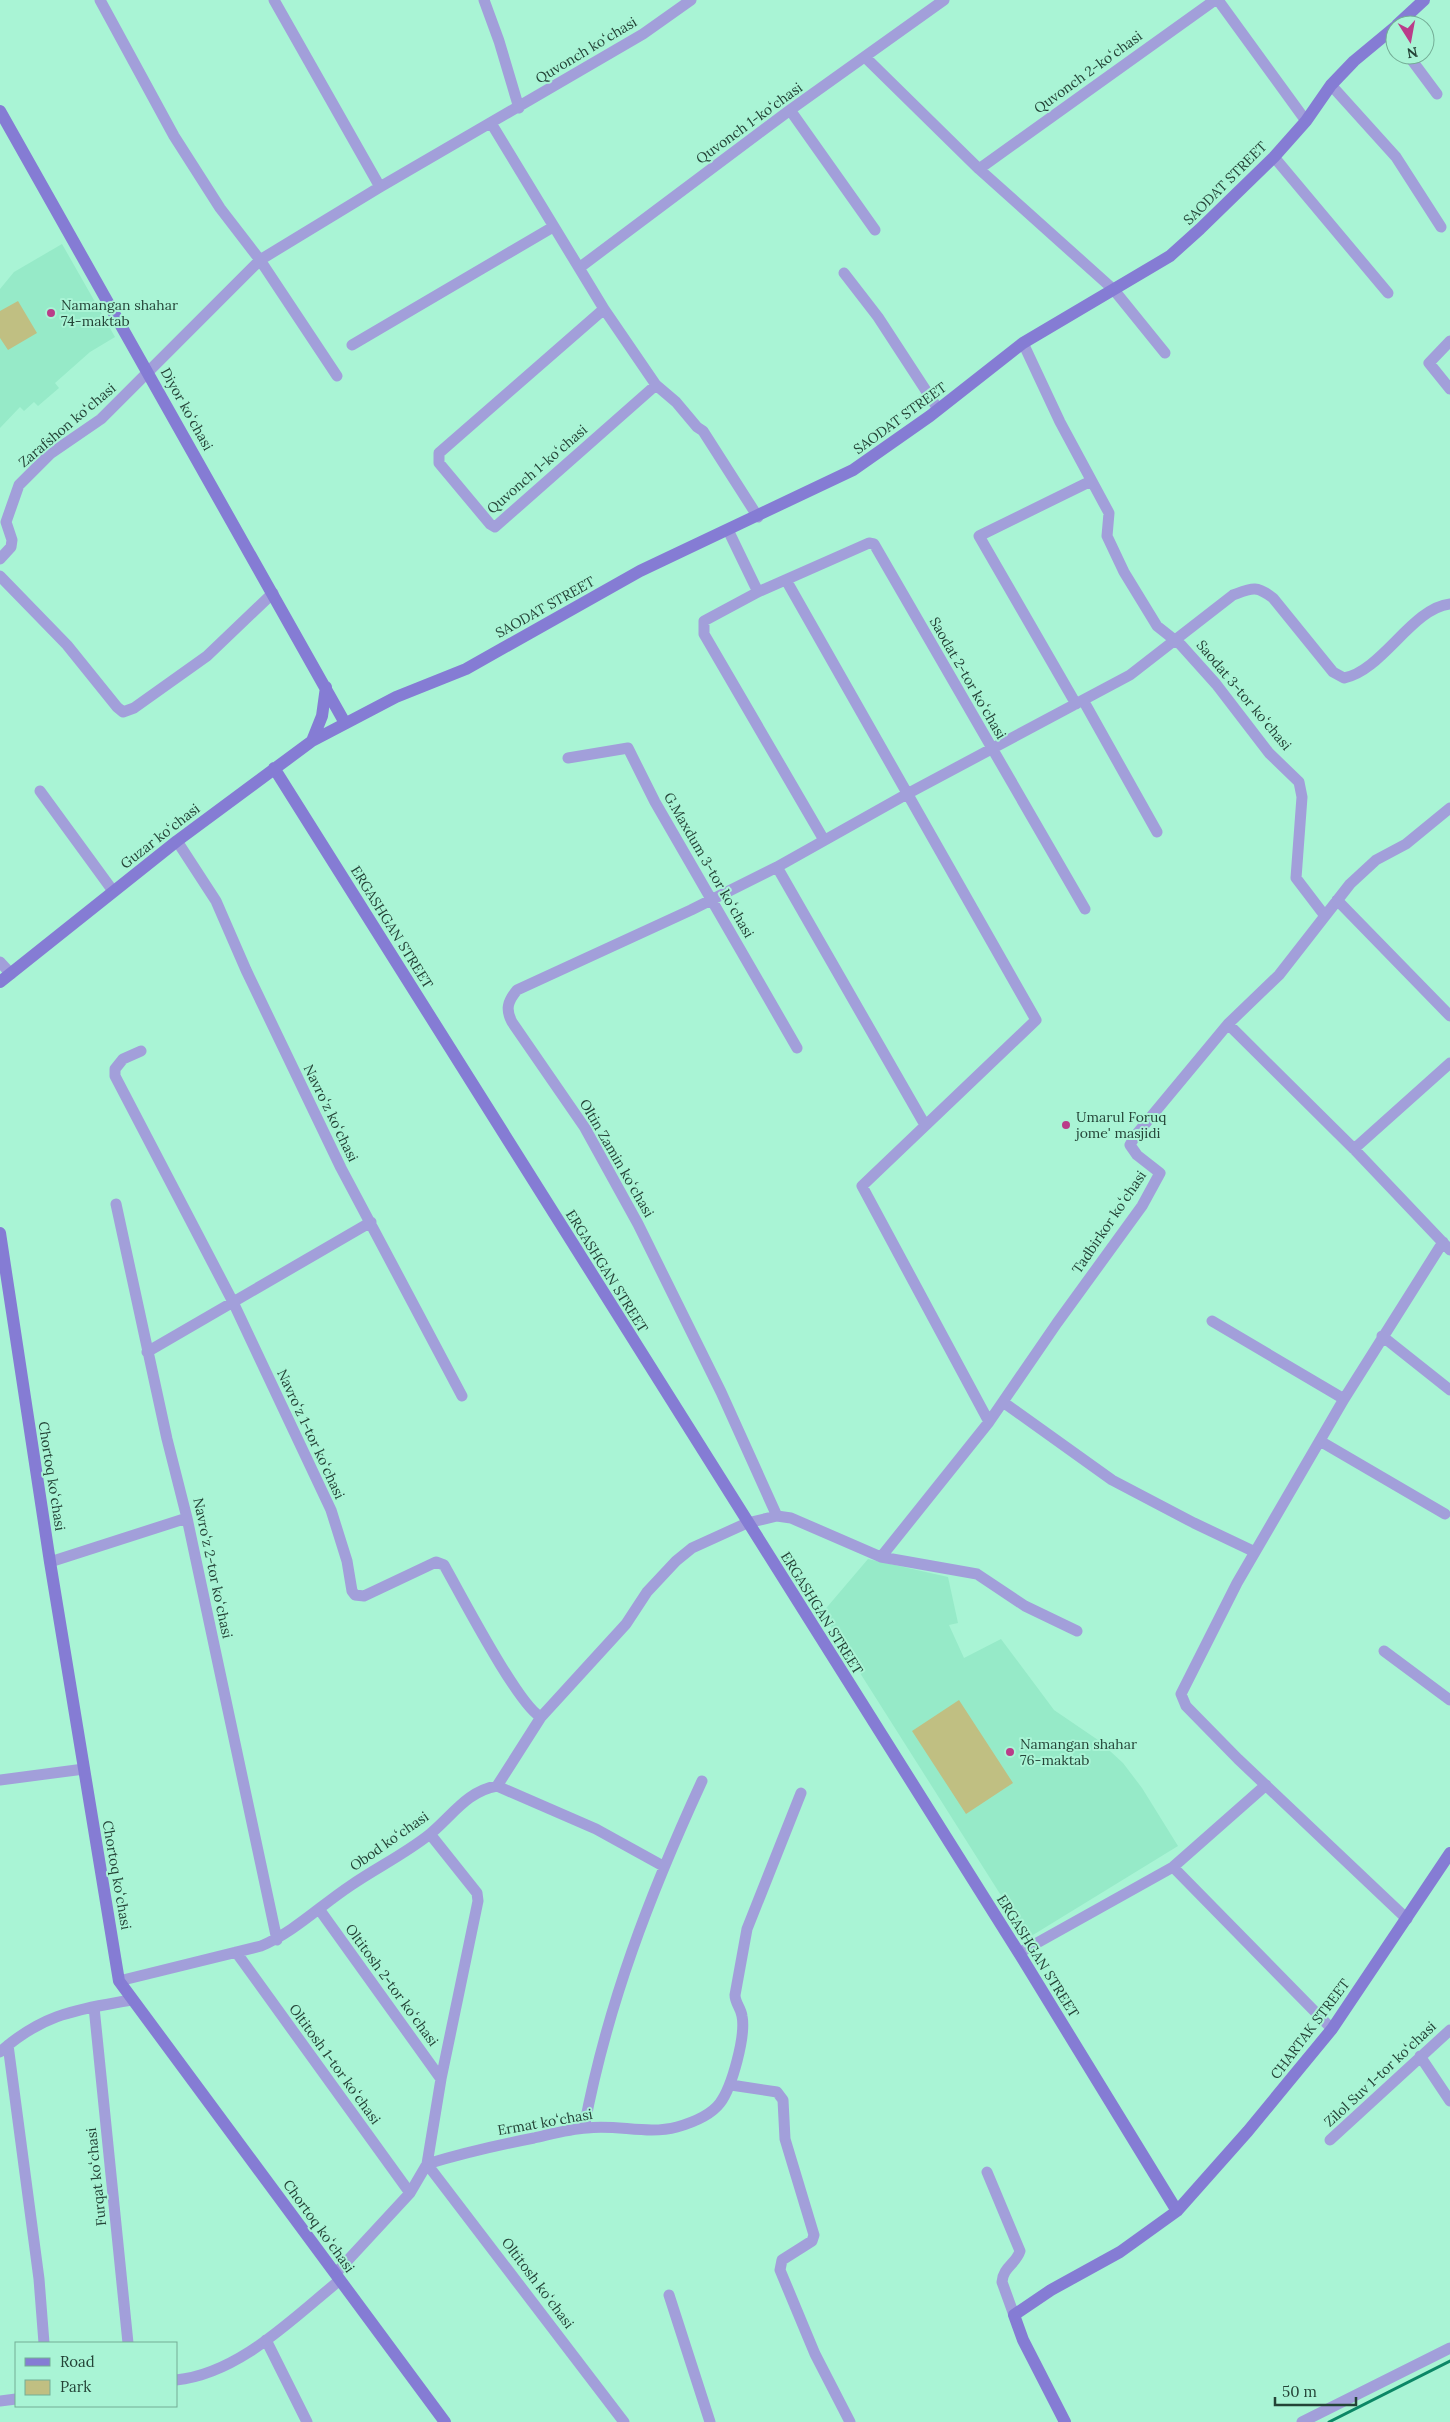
<svg xmlns="http://www.w3.org/2000/svg" width="1450" height="2422" viewBox="0 0 1450 2422" font-family="Lora,serif">
	<style>
		.built { fill: #96eac8 }
		.green { fill: #c0bf82 }
		.lines { fill: none; stroke-linecap: round; stroke-linejoin: round }
		.stream { stroke: #0c8766; stroke-width: 3 }
		.street { stroke: #a29fda; stroke-width: 11 }
		.secondary { stroke: #857cd4; stroke-width: 12 }
		.poi-dot { fill: #ba3c89; stroke: #a9f4d5; stroke-width: 2 }
		.labels { text-anchor: middle; stroke-width: 4; stroke-linejoin: round; paint-order: stroke }
		.street-label { font-size: 14px; fill: #244337; stroke: #a9f4d5 }
		.poi-label { font-size: 14px; fill: #244337; stroke: #a9f4d5; text-anchor: start }
	</style>
	<rect width="100%" height="100%" fill="#a9f4d5"/>
	<path class="built" d="M62,244L115,337L90,352L55,383L59,388L38,406L34,402L24,411L20,407L0,428V289L14,272Z
		M868,1559L948,1577L958,1623L949,1625L964,1658L1001,1639L1054,1710L1098,1740L1123,1763L1142,1788L1178,1846L1028,1938L822,1613Z"/>
	<path class="green" d="M18,301L37,333L8,350L0,338V311Z
		M959,1700L1013,1783L966,1814L912,1731Z"/>
	<g class="lines">
		<path class="stream" d="M1329,2422L1450,2361"/>
		<path class="street" d="M100,0L174,136L220,208L260,260L337,376
			M274,0L380,187
			M484,0L499,41L519,108
			M1218,0L1306,121
			M1408,55L1437,94
			M866,58L979,169L1114,290L1165,353
			M1331,85L1396,157L1441,227
			M790,110L875,230
			M491,123L604,309L656,385L676,402L697,427L703,431L758,517
			M1274,157L1388,293
			M979,169L1215,0
			M579,268L790,110L944,0
			M844,273L878,317L938,409
			M604,309L439,453V463L490,524L495,527L656,385
			M1450,341L1429,363L1450,389
			M1023,343L1060,422L1109,513L1107,536L1124,572L1157,626L1181,645L1216,684L1269,753L1299,782L1302,797L1296,878L1325,916
			M352,345L553,227
			M728,530L758,592
			M0,559L11,547L12,540L6,522L19,485L50,454L101,419L260,260L380,187L643,34L691,0
			M0,576L67,645L117,707L123,712L134,708L207,656L273,593
			M786,580L1036,1020L862,1186L989,1422
			M1083,700L1157,832
			M1076,704L979,536L1091,481
			M568,758L628,748L655,802L797,1048
			M40,791L113,891
			M824,840L704,634V621L758,592L869,543L874,544L1085,909
			M177,841L216,901L246,970L341,1168L462,1396
			M777,867L925,1125
			M1337,900L1450,1016
			M0,962L11,974
			M1228,1024L1354,1149L1450,1250
			M141,1051L123,1059L115,1069V1076L233,1302L331,1510L347,1561L352,1591L355,1595L364,1596L436,1562L444,1565C460,1593 519,1707 541,1717
			M1354,1149L1450,1063
			M116,1204L167,1439L187,1518L277,1940
			M1212,1321L1344,1399
			M1382,1336L1450,1390
			M147,1352L371,1222
			M1003,1402L1112,1480L1194,1523L1255,1552
			M1320,1441L1445,1514
			M777,1516L721,1392L638,1224L585,1128L512,1022C505,1009 508,1001 517,990L691,910L777,867L907,794L1130,675L1233,595C1252,588 1256,585 1273,598L1333,672L1344,678C1382,671 1412,608 1450,604
			M881,1557L977,1574L1025,1606L1077,1631
			M50,1562L187,1518
			M1384,1651L1450,1700
			M0,1780L84,1769
			M497,1786L596,1829L663,1866
			M430,1834L477,1893L478,1901L441,2079L427,2164L624,2422
			M1173,1867L1332,2029
			M319,1909L441,2079
			M1407,1919L1238,1759L1186,1706L1181,1694L1237,1583L1344,1399L1443,1242
			M236,1952L410,2193
			M1019,1953L1173,1867L1266,1785
			M119,1981L261,1946C294,1932 320,1906 350,1886C376,1868 405,1854 430,1834C452,1816 467,1791 497,1786L541,1717L626,1624L647,1592L676,1561L692,1548L747,1523L777,1516L791,1518L881,1557L989,1422L1057,1323L1142,1206L1160,1173L1137,1155L1130,1145L1135,1136L1228,1024L1279,975L1350,884L1376,860L1406,844L1450,808
			M94,2007L128,2343
			M8,2045L39,2279L44,2343
			M0,2052C44,2013 76,2010 131,2000
			M1420,2056L1450,2101
			M731,2085L777,2092L783,2100L785,2139L814,2235L812,2241L782,2260L780,2270L815,2354L850,2422
			M584,2128C607,2005 650,1894 702,1781
			M1330,2140L1450,2030
			M987,2172L1020,2251C1016,2264 1003,2267 1002,2282L1014,2315
			M336,2273L410,2193L427,2164C463,2153 498,2145 534,2138C552,2134 569,2129 587,2128C617,2124 647,2135 677,2127C691,2123 711,2115 720,2103C732,2087 746,2036 742,2016C741,2008 735,2003 735,1995L747,1929L801,1793
			M669,2295L710,2422
			M266,2340L307,2422
			M176,2380C239,2374 293,2318 340,2280
			M0,2401L16,2399
			M1302,2422L1450,2348"/>
		<path class="secondary" d="M1397,25L1424,0
			M0,111L345,723
			M312,741L322,716L326,687
			M274,768L1019,1953L1177,2211
			M0,982L177,841L312,741L396,697L466,669L640,571L853,470L930,416L1023,343L1170,256L1200,229L1274,157L1306,121L1331,85L1354,61L1395,27
			M0,1233L50,1562L119,1981L445,2422
			M1065,2422L1023,2340L1014,2315L1051,2290L1120,2252L1177,2211L1248,2131L1332,2029L1450,1853"/>
	</g>
	<g class="poi-dot">
		<circle cx="51" cy="313" r="5"/>
		<circle cx="1066" cy="1125" r="5"/>
		<circle cx="1010" cy="1752" r="5"/>
	</g>
	<g class="labels">
		<g class="street-label">
			<text transform="translate(586 50) rotate(-31)" y="5">Quvonch koʻchasi</text>
			<text transform="translate(1088 72) rotate(-36)" y="5">Quvonch 2-koʻchasi</text>
			<text transform="translate(749 123) rotate(-36)" y="5">Quvonch 1-koʻchasi</text>
			<text transform="translate(1225 183) rotate(-45)" y="5">SAODAT STREET</text>
			<text transform="translate(187 409) rotate(61)" y="5">Diyor koʻchasi</text>
			<text transform="translate(900 418) rotate(-36)" y="5">SAODAT STREET</text>
			<text transform="translate(67 425) rotate(-40)" y="5">Zarafshon koʻchasi</text>
			<text transform="translate(537 469) rotate(-41)" y="5">Quvonch 1-koʻchasi</text>
			<text transform="translate(545 607) rotate(-29)" y="5">SAODAT STREET</text>
			<text transform="translate(968 678) rotate(60)" y="5">Saodat 2-tor koʻchasi</text>
			<text transform="translate(1244 695) rotate(50)" y="5">Saodat 3-tor koʻchasi</text>
			<text transform="translate(160 836) rotate(-38)" y="5">Guzar koʻchasi</text>
			<text transform="translate(709 865) rotate(60)" y="5">G.Maxdum 3-tor koʻchasi</text>
			<text transform="translate(392 927) rotate(58)" y="5">ERGASHGAN STREET</text>
			<text transform="translate(331 1113) rotate(64)" y="5">Navroʻz koʻchasi</text>
			<text transform="translate(617 1158) rotate(60)" y="5">Oltin Zamin koʻchasi</text>
			<text transform="translate(1109 1222) rotate(-56)" y="5">Tadbirkor koʻchasi</text>
			<text transform="translate(607 1271) rotate(58)" y="5">ERGASHGAN STREET</text>
			<text transform="translate(311 1434) rotate(65)" y="5">Navroʻz 1-tor koʻchasi</text>
			<text transform="translate(52 1476) rotate(81)" y="5">Chortoq koʻchasi</text>
			<text transform="translate(213 1568) rotate(78)" y="5">Navroʻz 2-tor koʻchasi</text>
			<text transform="translate(822 1613) rotate(58)" y="5">ERGASHGAN STREET</text>
			<text transform="translate(389 1841) rotate(-35)" y="5">Obod koʻchasi</text>
			<text transform="translate(117 1875) rotate(80)" y="5">Chortoq koʻchasi</text>
			<text transform="translate(1038 1956) rotate(58)" y="5">ERGASHGAN STREET</text>
			<text transform="translate(392 1985) rotate(54)" y="5">Oltitosh 2-tor koʻchasi</text>
			<text transform="translate(1310 2029) rotate(-53)" y="5">CHARTAK STREET</text>
			<text transform="translate(335 2064) rotate(54)" y="5">Oltitosh 1-tor koʻchasi</text>
			<text transform="translate(1380 2074) rotate(-43)" y="5">Zilol Suv 1-tor koʻchasi</text>
			<text transform="translate(545 2122) rotate(-10)" y="5">Ermat koʻchasi</text>
			<text transform="translate(96 2177) rotate(-96)" y="5">Furqat koʻchasi</text>
			<text transform="translate(319 2226) rotate(54)" y="5">Chortoq koʻchasi</text>
			<text transform="translate(538 2283) rotate(53)" y="5">Oltitosh koʻchasi</text>
		</g>
		<g class="poi-label">
			<text x="61" y="310">Namangan shahar<tspan x="61" dy="16">74-maktab</tspan></text>
			<text x="1076" y="1122">Umarul Foruq<tspan x="1076" dy="16">jome' masjidi</tspan></text>
			<text x="1020" y="1749">Namangan shahar<tspan x="1020" dy="16">76-maktab</tspan></text>
		</g>
	</g>
	<rect x="15" y="2342" width="162" height="65" fill="#a9f4d5" stroke="#74ad96"/>
	<rect x="25" y="2358" width="25" height="8" fill="#857cd4" stroke="#74ad96"/>
	<text x="60" y="2367" font-size="15" fill="#244337">Road</text>
	<rect x="25" y="2380" width="25" height="15" fill="#c0bf82" stroke="#74ad96"/>
	<text x="60" y="2392" font-size="15" fill="#244337">Park</text>
	<g transform="translate(1410 40) rotate(169)"><circle r="24" fill="#a9f4d5" stroke="#74ad96"/>
	<path d="M0-4L9 19L0 12L-9 19Z" fill="#ba3c89"/>
	<text y="-8" font-size="14" font-weight="bold" text-anchor="middle" fill="#244337">N</text>
	</g>
	<path d="M1275 2397v8h81v-8" fill="none" stroke="#244337" stroke-width="2.5"/>
	<text x="1282" y="2397" font-size="15" fill="#244337" stroke="#a9f4d5" stroke-width="4" paint-order="stroke">50 m</text>
</svg>
